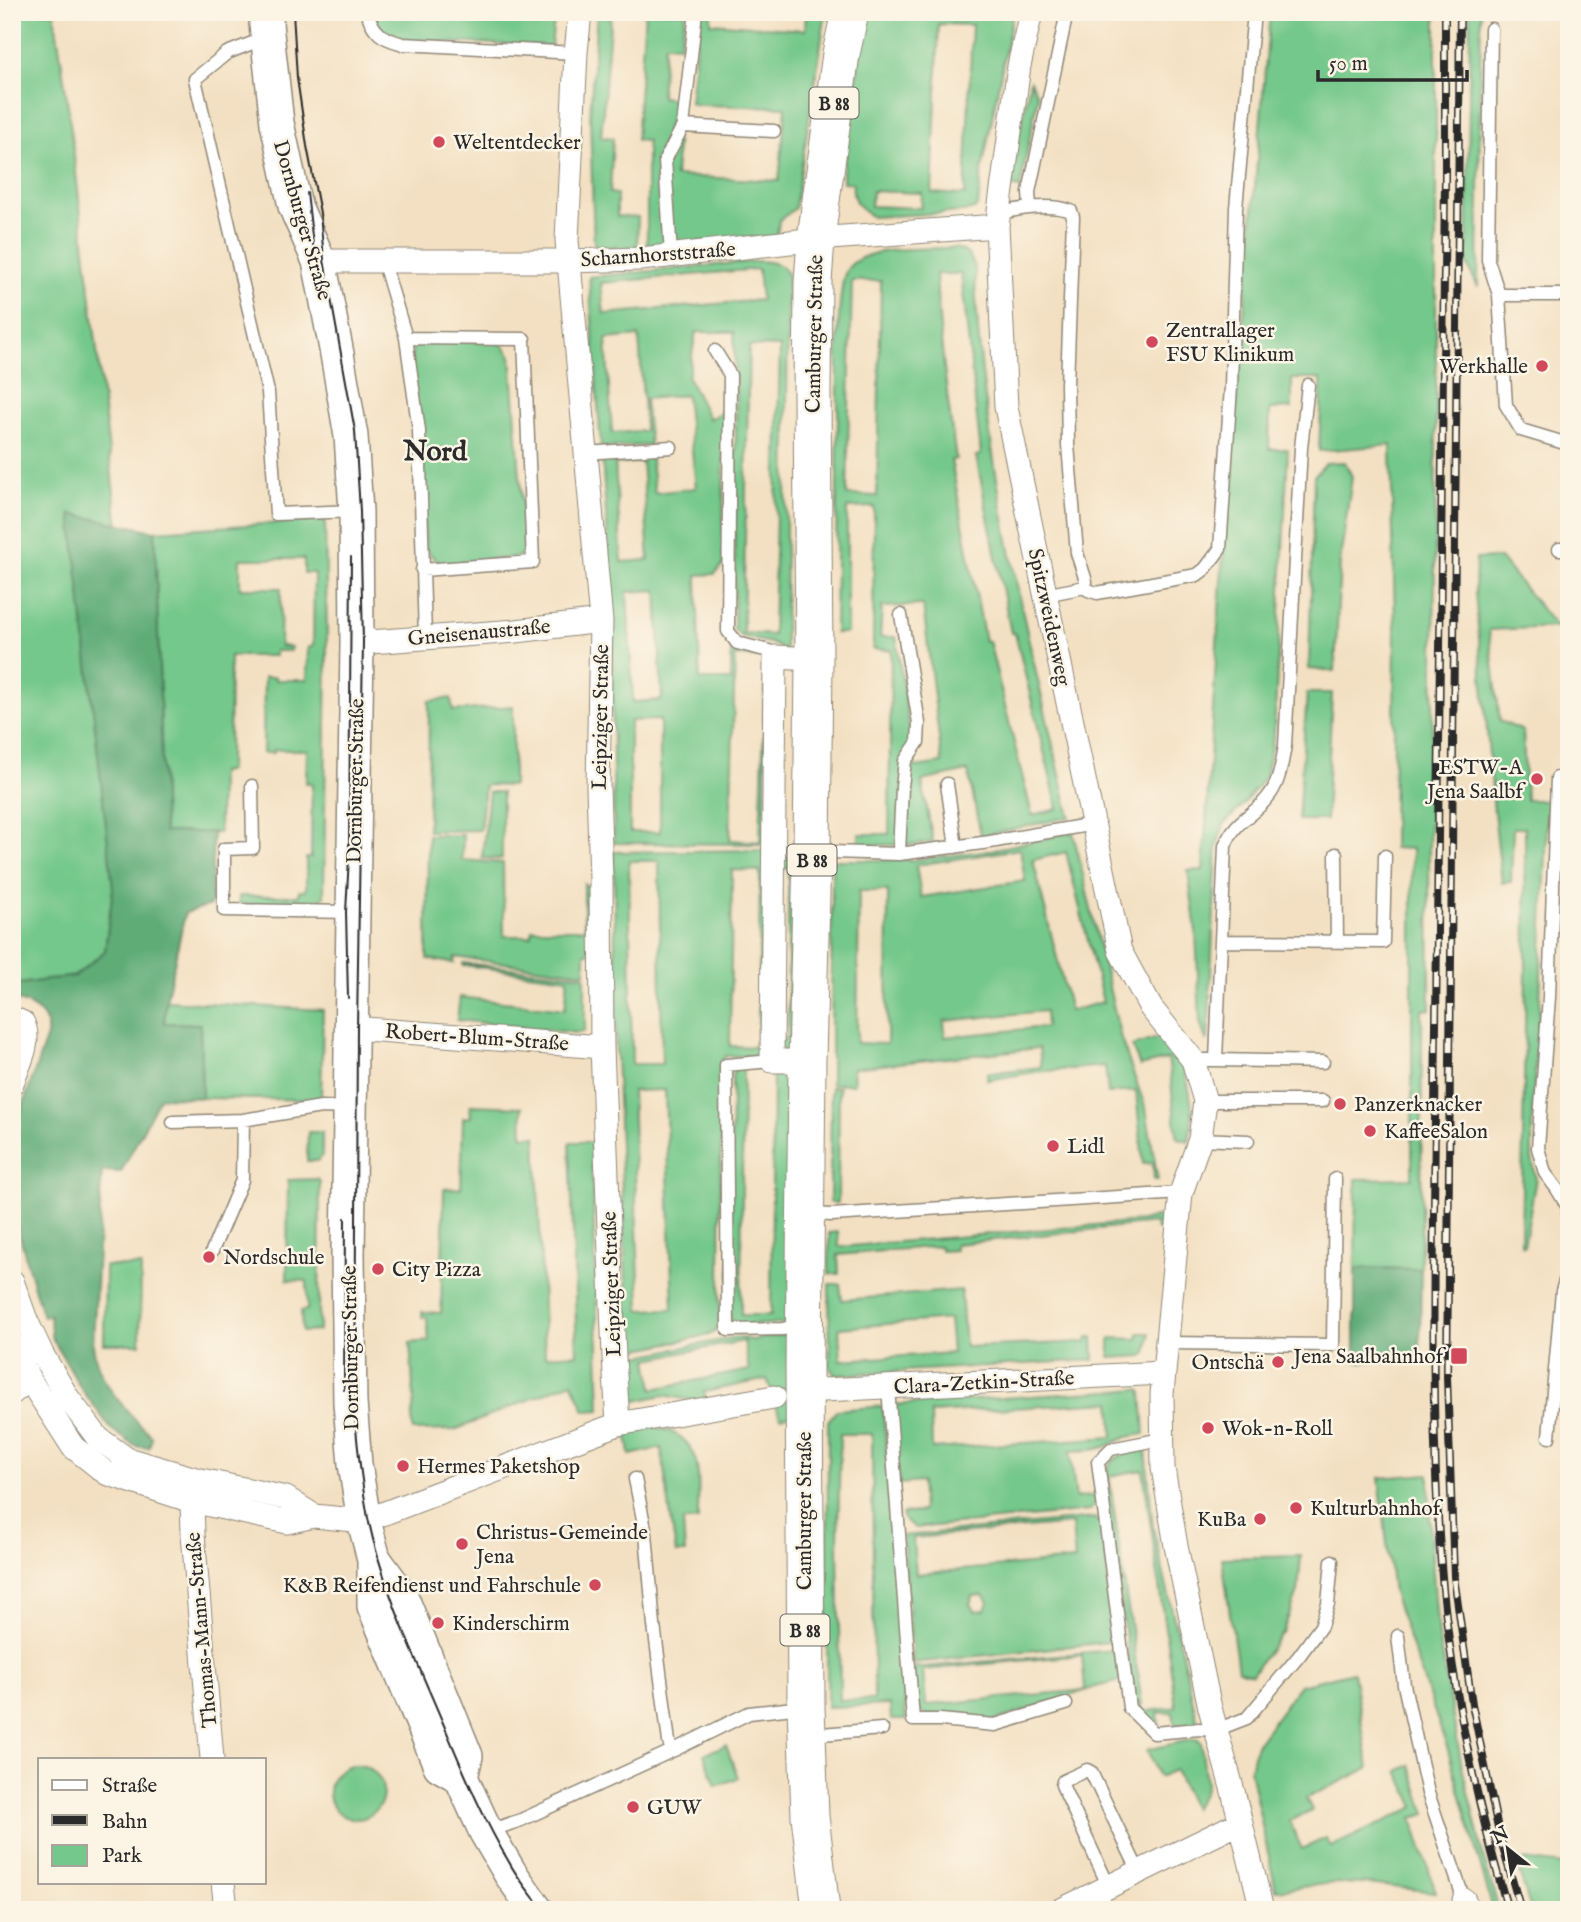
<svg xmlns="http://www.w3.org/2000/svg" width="1581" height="1922" viewBox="0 0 1581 1922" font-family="'IM FELL English',serif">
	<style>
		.green { fill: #74c88b; stroke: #507a5b; stroke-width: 2; fill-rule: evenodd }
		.forest { fill: #5fac77; stroke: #456c51; stroke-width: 2 }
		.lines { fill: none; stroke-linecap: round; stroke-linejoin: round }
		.lane-casing { stroke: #8f8676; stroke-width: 15 }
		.street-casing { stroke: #8f8676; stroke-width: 25 }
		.secondary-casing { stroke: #8f8676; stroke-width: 36 }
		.primary-casing { stroke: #8f8676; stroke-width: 39 }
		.lane { stroke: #fff; stroke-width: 12 }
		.street { stroke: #fff; stroke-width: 23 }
		.secondary { stroke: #fff; stroke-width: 33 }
		.primary { stroke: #fff; stroke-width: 37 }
		.tram { stroke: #2b2b2b; stroke-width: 2 }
		.rail-casing { stroke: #2b2b2b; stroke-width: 8 }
		.rail { stroke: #fcf5e5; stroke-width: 5; stroke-dasharray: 16; stroke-linecap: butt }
		.poi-dot { fill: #d1495b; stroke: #fcf5e5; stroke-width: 2.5 }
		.labels { text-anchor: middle; stroke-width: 5; stroke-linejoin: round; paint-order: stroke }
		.shield { fill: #fcf5e5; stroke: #6a6863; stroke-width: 2 }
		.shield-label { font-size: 19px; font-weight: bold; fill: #2b2b2b }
		.poi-label { font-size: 21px; fill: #2b2b2b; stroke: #fcf5e5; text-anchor: start }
		.street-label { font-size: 21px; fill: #2b2b2b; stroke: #fcf5e5 }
		.district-label { font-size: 28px; font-weight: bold; fill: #2b2b2b; stroke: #fcf5e5 }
	</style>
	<rect width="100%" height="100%" fill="#fcf5e5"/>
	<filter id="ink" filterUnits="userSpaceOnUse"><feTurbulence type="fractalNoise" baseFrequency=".0143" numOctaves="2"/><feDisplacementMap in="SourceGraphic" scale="14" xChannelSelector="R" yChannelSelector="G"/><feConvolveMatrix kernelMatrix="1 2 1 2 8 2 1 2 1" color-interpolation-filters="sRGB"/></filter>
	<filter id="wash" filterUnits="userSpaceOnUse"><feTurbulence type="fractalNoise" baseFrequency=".00686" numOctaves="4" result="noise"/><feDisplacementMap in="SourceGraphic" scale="28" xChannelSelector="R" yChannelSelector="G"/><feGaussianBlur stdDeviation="1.57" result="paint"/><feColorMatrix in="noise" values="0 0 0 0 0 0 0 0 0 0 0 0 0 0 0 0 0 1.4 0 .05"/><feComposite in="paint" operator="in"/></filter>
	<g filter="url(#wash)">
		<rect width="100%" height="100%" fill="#f3e0c2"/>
		<path class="green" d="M12,12H54L68,106L156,848L113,889L105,951L75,976L12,985Z
			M373,12H555L551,46L413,41L395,36L380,28Z
			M597,12H611L601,137L613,138L610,193L617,194V216L638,217L637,247H594L590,116Z
			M645,12H686L680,45L665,44L661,97L675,99L664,142H677L675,176L779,181L786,107L698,105L690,103L700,12H711V23L805,30L806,12H826L795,208L779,221L777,236L647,246V141L636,140Z
			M868,12H1013L982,170L978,205L974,209L963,212L872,217C858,207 851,200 853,183L843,182V170L862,39ZM939,24L972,25L965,195L932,193ZM872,191L922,193L921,208L871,206Z
			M1270,12H1436V421L1434,667L1429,849L1430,1009L1422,1010L1421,1269L1355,1268L1356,1179L1412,1178V849L1393,848L1395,629L1391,445L1319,451L1321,408V379H1292V408L1270,409L1269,449H1288L1274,734L1265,777L1241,807L1224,824L1217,846L1208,1039L1206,1040L1200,1022L1196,931L1188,871L1203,870L1221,580Z
			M1470,12H1481L1478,287L1467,264Z
			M1030,81L1038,96L1020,188L1009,186Z
			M956,248C968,252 971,257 975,268C976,329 983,388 992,448C1011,573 1041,694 1070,817L981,836L968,771L922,781L933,842L911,845H859V834H889L891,650L873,649L874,507L847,508V633H835C836,560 837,487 838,415C838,372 836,328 842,287C843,280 844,272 849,267C867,245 929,249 956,248ZM936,274H961L981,455L976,456L1011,633H1015L1058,809L1032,815L989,641H985L951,460L956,459C947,397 939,336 936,274ZM852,281H881L877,496L847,495ZM923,605L942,763L915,767L896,637H880L882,607Z
			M759,261C772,262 785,263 788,278L785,651L771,643L742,637L734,630L736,410L734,332H696L688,377L709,419L724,411L723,565L715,574L697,575L700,680H731V650L763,653L766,656L765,844L614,843L611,589L602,456L650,452L655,493L696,488L686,395L645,399L650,445L601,448L589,277ZM758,269L761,300L604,314L601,283ZM639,336L645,431L612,433L606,339ZM749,346L780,347L773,635L743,633ZM642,462L649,560L622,562L615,464ZM657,590L662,700L633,702L627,592ZM735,656L766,657L760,842L730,840ZM660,720V832H630V721Z
			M494,341L503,345L511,356L525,544L523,551L519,557L446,564L437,561L426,550L411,355L414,347L419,342Z
			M1345,462L1352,477L1340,561L1335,671L1309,669L1314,476L1326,463Z
			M325,520L327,640L324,896L317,903L304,904H239V896H299V891L306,890V858H311L312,783H306L307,750H274V753H263L264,677H275V680H307L308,647H313L314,573H304V559H240V588H281L280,646L291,647V651H275V656H230L229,771L220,772L219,833L164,832L155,531Z
			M1500,558L1556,627L1489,630L1500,721L1523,731L1526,800H1548L1540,1001L1532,1119V1159L1536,1178L1524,1246L1521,1245L1526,973L1525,828H1513L1511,882L1502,883L1494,812L1475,592L1476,559Z
			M1307,693H1332L1326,820H1298Z
			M451,698L453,711L513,706V786L485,785L480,830L428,831L429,701Z
			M489,792H502V859L482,858Z
			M1073,832L1121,1039L1146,1109L1158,1180H1154L1153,1163L1143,1164L1136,1091L1108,1093L1105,1066L1035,1072L987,1080V1073L1041,1067L1039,1048L853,1068L854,1084H831L832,860H914L991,850ZM1020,849L1025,881L921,897L916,865ZM1066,852L1103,1002L1070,1011L1033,860ZM859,891H888L887,1044L857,1043ZM1045,1011L1046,1027L945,1037L944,1021Z
			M428,835H463L462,860L503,863L504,936H531L532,929H584V884L591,889L592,952L585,953V973L455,957L454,963L427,959Z
			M765,850L764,1052L760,1056H726L721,1061L720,1322L715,1331L709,1335L629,1351L616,1054L614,852ZM629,861H659L662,1064H632ZM732,870L760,871L758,1047L730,1046ZM665,1090L673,1309L640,1310L632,1091Z
			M786,857H793L799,862L794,1053L775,1048L788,1035V868L775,869L780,858Z
			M463,963L585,976V1028L584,1031L577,1033L457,1020L460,997L565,1009L568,978L463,965Z
			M166,1001L323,1010L321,1100L202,1098L200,1024L164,1023Z
			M1160,1037C1164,1040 1170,1044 1173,1048C1185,1064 1193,1099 1192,1119C1192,1126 1190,1134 1189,1141L1178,1138C1172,1111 1173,1085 1168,1059L1140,1066L1132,1046Z
			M792,1064L798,1070L796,1318L791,1323L783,1324L740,1325L733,1322L730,1317L732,1074L736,1069L742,1065ZM743,1067L773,1068L771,1315H741Z
			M831,1087H839L838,1203H830Z
			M470,1105L522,1107L523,1136H536L545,1356L577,1354L570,1142H591L600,1410L585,1411L572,1382L455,1430L413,1431L412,1417L414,1400L410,1343L429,1341L427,1317H422V1312L441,1313L444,1189L461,1188L463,1118L471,1117Z
			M308,1132H322V1155L318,1161H307Z
			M317,1179L320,1182L319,1331L302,1332L301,1311L307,1310V1281L287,1280L288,1180Z
			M1156,1217H1161L1164,1220L1162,1229H1156L1155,1223L955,1244V1250L941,1251L940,1246L838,1255L839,1274H829V1233L838,1232L839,1247L1142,1221Z
			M105,1266H141L140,1344H104Z
			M829,1284H840L842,1300L961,1290L965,1347L1087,1342L1088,1337H1093L1094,1360L835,1375L830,1368ZM949,1319L952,1353L841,1360L839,1328Z
			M1138,1333H1150L1147,1353L1143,1356L1110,1358V1338L1138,1339Z
			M788,1334L795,1415L780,1417L767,1379L704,1392L707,1403L663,1395L636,1401L630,1399L629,1358L737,1337L752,1340ZM744,1341L749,1370L653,1389L648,1359Z
			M1140,1389L1142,1393L1145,1434L1127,1437L1105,1447L1092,1450L1070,1451L1076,1498L1097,1495L1094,1506L1089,1511L915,1528L904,1520L902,1514L923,1511L921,1482L899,1484L893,1405ZM1111,1402L1113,1437L932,1449L931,1413Z
			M883,1406L906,1720H891L890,1705L827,1707L828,1421L837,1410ZM840,1434H872L874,1700H840L838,1543Z
			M648,1426C707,1433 698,1474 698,1520L683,1521L685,1553H676L661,1448L630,1455L626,1427Z
			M1144,1449L1146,1451L1153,1527L1197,1719L1195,1724L1175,1726L1173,1712L1158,1713L1159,1728L1141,1712L1134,1700L1104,1475C1111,1456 1126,1452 1144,1449ZM1143,1470L1176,1707L1143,1712L1109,1476Z
			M1429,1474L1430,1534L1438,1636L1462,1766L1484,1860L1499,1910H1493L1448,1750L1393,1593L1379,1478Z
			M1095,1518L1101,1523L1116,1638L1109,1642L913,1663L903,1536ZM1072,1524L1075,1560L916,1574L913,1538ZM983,1595L988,1602L985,1610L975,1611L970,1605L972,1596Z
			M1301,1556L1298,1592L1283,1631L1252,1674L1238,1670L1222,1558Z
			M1112,1650V1653L1119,1658L1122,1679C1114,1685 1105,1684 1096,1687C1061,1699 1026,1711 990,1722C981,1721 973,1716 963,1715C952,1715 941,1718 930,1716C911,1714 914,1682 913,1668ZM1082,1655L1085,1690L926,1705L923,1670Z
			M1353,1672L1369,1768L1306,1798L1312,1810L1289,1821L1302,1849L1326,1838L1331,1847L1415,1807L1398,1771L1410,1765L1426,1814L1412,1818L1436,1892L1367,1884L1334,1883L1276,1890L1250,1770L1253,1755L1259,1741L1300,1685Z
			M1197,1739L1201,1743L1206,1784L1203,1794L1193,1808L1175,1770L1159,1777L1147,1750L1180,1742Z
			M726,1745L738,1778L716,1786L704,1754Z
			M329 1792a27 27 0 1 1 54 0a27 27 0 1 1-54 0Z
			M1515,1859L1563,1865V1895L1566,1910H1531Z"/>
		<path class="forest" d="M71,514L155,531L164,832H213L211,905L185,913L166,1001L164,1023L200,1024L202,1098L160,1097L121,1172L102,1171L93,1345C97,1383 127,1411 152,1437L149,1448L135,1446L111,1429L80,1387L51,1336L50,1315L43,1317C27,1264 5,1199 12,1143C14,1129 20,1115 24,1102C32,1080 39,1058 47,1036C47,1035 47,1025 47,1024C42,1009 25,1002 12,1000V985L75,976L105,951L113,889Z
			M1355,1268L1421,1269L1420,1361L1355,1362Z"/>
	</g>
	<g filter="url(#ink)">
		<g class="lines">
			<g class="lane-casing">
				<path id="lane" d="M367,12C374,34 382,38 403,44L576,53
					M1491,29L1488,260L1499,295L1506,405L1521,430L1561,442L1569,441
					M265,38L227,53L195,79L268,392L276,514L355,511
					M683,126L774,131
					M1030,208L1029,192L1067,12
					M999,213C1021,209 1049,203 1071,211L1073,217L1067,385L1068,445L1077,553L1086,581L1085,587L1045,595
					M671,256L665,160L683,126L696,12
					M383,260L406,338L419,431L425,637
					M1499,295H1569
					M406,338L524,339L533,562L422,570
					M715,351L730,375L728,631L737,643L769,651L775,657
					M586,453L671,447
					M1559,549H1569
					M1085,587L1088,590L1097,593L1197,575L1205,569L1220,549L1231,387L1236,208L1254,12
					M1557,778L1549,997L1538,1148L1545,1173L1557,1189L1568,1207L1569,1236
					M947,784L956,847
					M252,786L253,848L224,849V910L351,912
					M830,852L899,854L990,842L1094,824
					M899,854L902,787L905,761L918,742L919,723L901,615
					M1336,854L1337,941
					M1221,941L1383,942L1385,856
					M1193,1060H1216L1225,846C1236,817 1256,816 1271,793C1280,780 1282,761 1285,746L1301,448L1308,385
					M1216,1060L1323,1062
					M772,1061L726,1065L728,1330L783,1329L801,1324
					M1205,1101H1323
					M173,1122L243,1120L321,1107L350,1108
					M1200,1139L1248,1141
					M809,1214L832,1215L1181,1193
					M212,1251L242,1180L243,1120
					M1166,1343L1333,1345L1335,1179
					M888,1387L913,1720H940L995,1725L1066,1704
					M1549,1437L1562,1291L1569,1268
					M1162,1439L1111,1449L1098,1462L1129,1708L1154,1733L1199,1729L1216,1730L1247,1718L1299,1656L1321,1626L1328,1604L1332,1561
					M635,1479L646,1534L654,1625L669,1742L672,1751
					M1398,1636L1404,1685L1428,1793L1464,1900
					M809,1735L882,1729
					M489,1831L521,1820L674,1750L749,1713L802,1707
					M1109,1887L1062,1785L1063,1781L1087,1770L1091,1772L1139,1872"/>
			</g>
			<g class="street-casing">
				<path id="street" d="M580,12L576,53L567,240L601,621L598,787L601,879L602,1047L614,1357L618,1424
					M1031,12L1019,66L997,226L1006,407L1120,951L1151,1008L1193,1060L1205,1101L1200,1139L1181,1193L1162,1394L1163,1468L1176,1546L1210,1708L1234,1795L1262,1910
					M319,261H569L641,259L816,239L997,226
					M357,643L516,631L601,621
					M12,1018L23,1023C32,1042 19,1064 12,1083
					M352,1028L602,1047
					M807,1061H772L775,657L814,659
					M12,1281L26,1320L42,1354L68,1398L98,1438L127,1459L196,1479L286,1498L314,1516
					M12,1344L29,1379L73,1447L106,1473L192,1501L287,1522L314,1516L364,1521L618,1424L774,1397
					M804,1391L1163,1373
					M12,1393L29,1379
					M194,1487L192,1501L193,1534L212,1759
					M223,1882L226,1910
					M1464,1900L1467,1910
					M1061,1910L1239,1823"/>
			</g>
			<g class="secondary-casing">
				<path id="secondary" d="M267,12L266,24L277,123L295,206L319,261L337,354L351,436L356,511L357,643L348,1255L350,1403L355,1464L364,1521L374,1559V1606L440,1765L461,1777
					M374,1559L401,1596L466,1756L461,1777L468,1793L486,1832L510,1873L536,1910"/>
			</g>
			<g class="primary-casing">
				<path id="primary" d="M821,1910L810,1816L806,1707L804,1368L807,1061L812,852L814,659L812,394L813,282L816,239L822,193L841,54L850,12"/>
			</g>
			<use href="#lane" class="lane"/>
			<use href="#street" class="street"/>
			<use href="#secondary" class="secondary"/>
			<use href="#primary" class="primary"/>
			<path class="tram" d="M293,12L297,78L307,146L320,213L324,260L355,431L360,511L363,642L357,1028L355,1418C358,1452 362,1485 368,1518C383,1589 415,1657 443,1723C463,1770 482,1817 509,1862C518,1879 531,1894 543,1910
				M307,193L315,262
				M348,998L346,912L349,857L351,557
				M344,1390L345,1218"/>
			<g class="rail-casing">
				<path id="rail" d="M1445,12V179L1434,1213C1433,1338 1432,1464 1443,1589C1454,1698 1477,1805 1508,1910
					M1460,12L1447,1377L1454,1577L1472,1704L1500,1838L1521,1910"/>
			</g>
			<use href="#rail" class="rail"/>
		</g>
	</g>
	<g class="poi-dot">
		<circle cx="439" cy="142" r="7"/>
		<circle cx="1152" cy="342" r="7"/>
		<circle cx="1542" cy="366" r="7"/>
		<circle cx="1537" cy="779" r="7"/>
		<circle cx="1340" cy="1104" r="7"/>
		<circle cx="1370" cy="1131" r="7"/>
		<circle cx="1053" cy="1146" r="7"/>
		<circle cx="209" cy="1257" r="7"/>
		<circle cx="378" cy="1269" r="7"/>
		<rect x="1450" y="1347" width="18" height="18" rx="3.5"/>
		<circle cx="1278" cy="1362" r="7"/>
		<circle cx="1208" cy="1428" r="7"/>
		<circle cx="403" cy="1466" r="7"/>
		<circle cx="1296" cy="1508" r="7"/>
		<circle cx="1260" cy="1519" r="7"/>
		<circle cx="462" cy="1544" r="7"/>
		<circle cx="595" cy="1585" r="7"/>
		<circle cx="438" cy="1623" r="7"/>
		<circle cx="633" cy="1807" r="7"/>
	</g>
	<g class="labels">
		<g class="shield">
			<rect x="809.5" y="87.5" width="49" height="31" rx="5"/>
			<rect x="787.5" y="844.5" width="49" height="31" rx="5"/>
			<rect x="780.5" y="1614.5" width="49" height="31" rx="5"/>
		</g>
		<g class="shield-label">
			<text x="834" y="110">B 88</text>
			<text x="812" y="867">B 88</text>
			<text x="805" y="1637">B 88</text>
		</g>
		<g class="poi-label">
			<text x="453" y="149">Weltentdecker</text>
			<text x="1166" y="337">Zentrallager<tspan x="1166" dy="24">FSU Klinikum</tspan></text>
			<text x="1528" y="373" text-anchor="end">Werkhalle</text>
			<text x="1523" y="774" text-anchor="end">ESTW-A<tspan x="1523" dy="24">Jena Saalbf</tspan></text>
			<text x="1354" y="1111">Panzerknacker</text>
			<text x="1384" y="1138">KaffeeSalon</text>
			<text x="1067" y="1153">Lidl</text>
			<text x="223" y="1264">Nordschule</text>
			<text x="392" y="1276">City Pizza</text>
			<text x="1443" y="1363" text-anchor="end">Jena Saalbahnhof</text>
			<text x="1264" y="1369" text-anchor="end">Ontschä</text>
			<text x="1222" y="1435">Wok-n-Roll</text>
			<text x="417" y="1473">Hermes Paketshop</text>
			<text x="1310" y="1515">Kulturbahnhof</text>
			<text x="1246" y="1526" text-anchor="end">KuBa</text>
			<text x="476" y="1539">Christus-Gemeinde<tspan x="476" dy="24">Jena</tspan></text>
			<text x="581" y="1592" text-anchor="end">K&amp;B Reifendienst und Fahrschule</text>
			<text x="452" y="1630">Kinderschirm</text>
			<text x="647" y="1814">GUW</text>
		</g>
		<g class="street-label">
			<text transform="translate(303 220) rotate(74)" y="7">Dornburger Straße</text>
			<text transform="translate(658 254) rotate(-4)" y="7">Scharnhorststraße</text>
			<text transform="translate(814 334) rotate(-89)" y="7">Camburger Straße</text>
			<text transform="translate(1050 617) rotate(78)" y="7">Spitzweidenweg</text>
			<text transform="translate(479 632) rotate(-5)" y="7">Gneisenaustraße</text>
			<text transform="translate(600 717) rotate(-89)" y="7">Leipziger Straße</text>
			<text transform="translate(355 781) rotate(-89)" y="7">Dornburger Straße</text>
			<text transform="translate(477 1037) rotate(4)" y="7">Robert-Blum-Straße</text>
			<text transform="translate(611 1284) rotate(-92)" y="7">Leipziger Straße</text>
			<text transform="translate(350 1348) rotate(-91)" y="7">Dornburger Straße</text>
			<text transform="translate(984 1382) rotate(-3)" y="7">Clara-Zetkin-Straße</text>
			<text transform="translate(804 1511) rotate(-90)" y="7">Camburger Straße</text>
			<text transform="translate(201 1630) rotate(-95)" y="7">Thomas-Mann-Straße</text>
		</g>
		<g class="district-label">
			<text x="435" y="460">Nord</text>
		</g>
	</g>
	<rect width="1581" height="1922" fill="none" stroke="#fcf5e5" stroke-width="42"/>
	<rect x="38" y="1758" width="228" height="126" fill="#fcf5e5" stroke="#a8a49b" stroke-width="2"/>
	<rect x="52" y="1780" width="35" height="10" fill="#ffffff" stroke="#a8a49b" stroke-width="2"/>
	<text x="102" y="1792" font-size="21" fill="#2b2b2b">Straße</text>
	<rect x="52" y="1815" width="35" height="10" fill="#2b2b2b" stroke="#a8a49b" stroke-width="2"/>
	<text x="102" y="1828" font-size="21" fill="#2b2b2b">Bahn</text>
	<rect x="52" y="1845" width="35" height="21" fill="#74c88b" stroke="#a8a49b" stroke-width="2"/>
	<text x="102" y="1862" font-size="21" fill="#2b2b2b">Park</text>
	<g transform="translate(1508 1849) rotate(330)" stroke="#fcf5e5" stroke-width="5" paint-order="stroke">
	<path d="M0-5L12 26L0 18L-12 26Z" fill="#2b2b2b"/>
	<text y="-10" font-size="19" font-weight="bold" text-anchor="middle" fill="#2b2b2b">N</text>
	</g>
	<path d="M1318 70v10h149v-10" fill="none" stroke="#2b2b2b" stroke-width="3.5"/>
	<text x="1329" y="70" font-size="21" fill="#2b2b2b" stroke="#fcf5e5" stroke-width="5" paint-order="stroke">50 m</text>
</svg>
